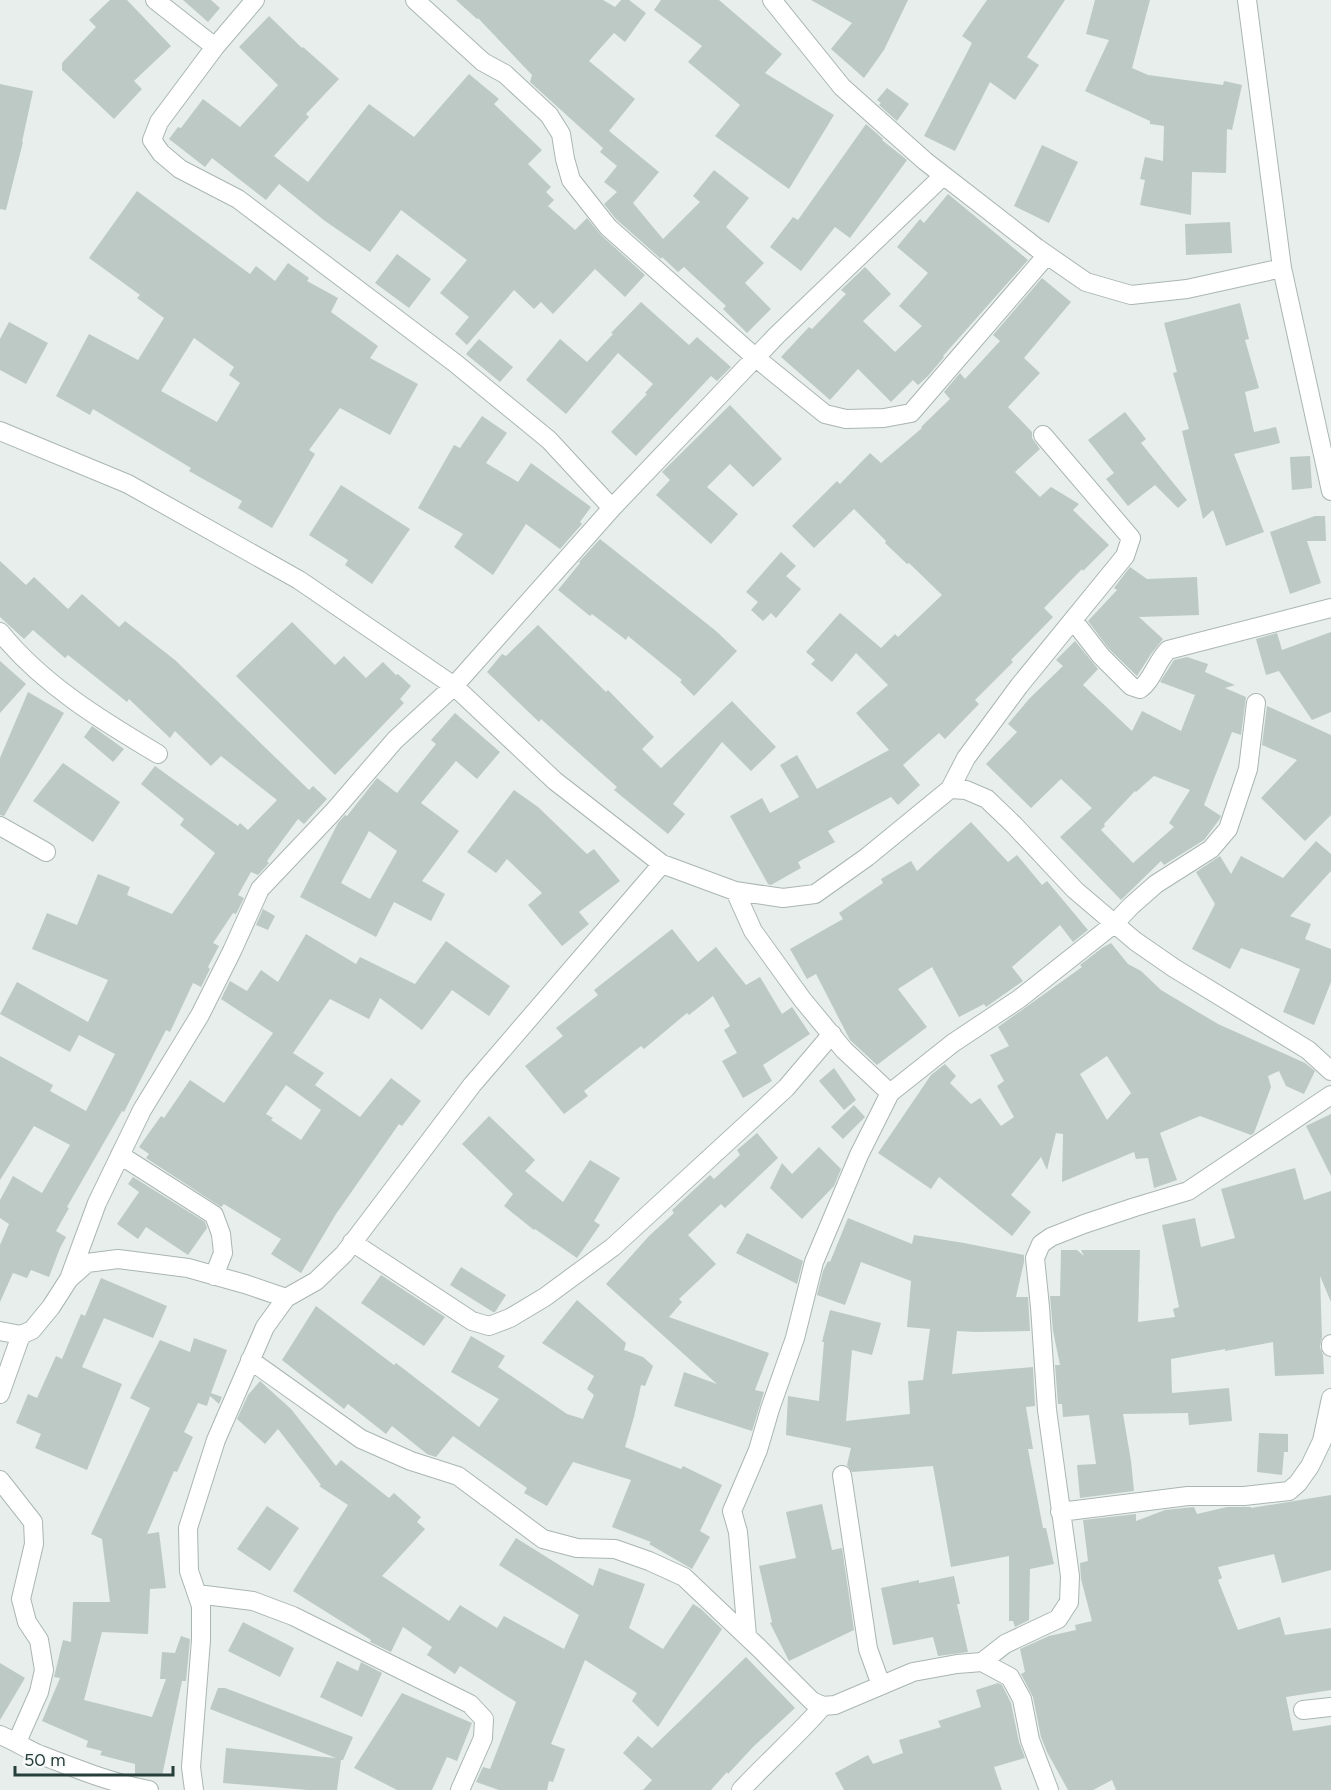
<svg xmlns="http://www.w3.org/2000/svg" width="1331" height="1790" viewBox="0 0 1331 1790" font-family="Figtree,sans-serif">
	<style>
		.building { fill: #bcc9c5; fill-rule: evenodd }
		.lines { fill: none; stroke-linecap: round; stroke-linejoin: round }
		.minor-casing { stroke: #aab6b3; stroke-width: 20 }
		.minor { stroke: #fff; stroke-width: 18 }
	</style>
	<rect width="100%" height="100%" fill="#e7eeeb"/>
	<path class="building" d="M110,0H127L171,46L134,81L142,89L114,119L62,70V63L96,27L89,20Z
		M183,0H211L220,8L208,22Z
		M456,0H603L615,7L621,0H629L646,13L625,42L614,33L589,61L635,99L609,131L659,172L633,203L663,239L700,202L693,196L714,170L749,198L726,227L764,263L745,283L771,309L747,333L723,309L726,306L684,267L678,272L662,257L661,259L616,219L604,204L617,192L604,182L617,166L600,152L603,148L530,82L532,75L478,18L477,19Z
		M661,0H719L782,54L765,73L834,115L789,189L715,136L740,105L688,62L702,46L654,10Z
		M811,0H908L884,50L864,78L831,49L852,23Z
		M987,0H1065L1027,57L1039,65L1015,100L990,82L955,151L924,136L972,43L962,36Z
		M1095,0H1150L1132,68L1148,75L1223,85L1224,81L1242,85L1232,130L1227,129L1226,173L1192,172L1191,215L1140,205L1145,180L1140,179L1145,157L1163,161L1164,126L1150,124V121L1085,91L1109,40L1086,34Z
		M269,16L302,48L303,47L339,79L306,114L309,117L274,156L308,182L369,104L414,137L469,74L499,99L494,104L542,150L528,164L551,187L546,192L554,200L548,206L575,230L587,218L601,235L645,275L625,297L595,269L553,314L541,302L534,309L514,290L467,345L455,334L469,317L440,293L467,260L401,210L370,252L325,221L279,184L266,200L212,158L205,167L169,139L178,127L181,128L203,99L240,127L278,85L239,47Z
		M0,84L33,91L22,142H23L6,210L0,209Z
		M887,88L909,104L897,121L879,105L881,103L877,100Z
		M866,124L883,139L882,140L907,160L850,238L835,227L801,271L770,247L793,217L798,220Z
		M1042,145L1078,162L1049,223L1014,206Z
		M137,191L250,274L256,266L275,281L288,263L309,278L307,281L338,298L331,312L378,346L370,358L418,384L390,435L340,408L309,450L315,454L272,528L238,508L242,501L189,471L191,468L93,409L90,415L56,396L89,334L138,360L164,318L137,298L140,295L89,258ZM194,338L234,367L229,375L240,383L217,422L161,391Z
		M948,194L1028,260L943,356L944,357L928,376L918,385L913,380L891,402L858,369L830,400L781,357L809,327L812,329L846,294L841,290L865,267L891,294L863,321L895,352L922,326L899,306L928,273L897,247L920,219L924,223Z
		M1230,222L1232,253L1186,255L1185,224Z
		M397,254L431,279L409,308L375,283Z
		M1042,278L1071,302L1024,358L1040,373L1008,407L1032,432V438L1040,449L1015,472L1040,497L1051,487L1079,504L1073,510L1109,545L1083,571L1082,569L1044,608L1053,617L1011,660L1013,662L975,700L979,704L945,739L939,733L903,765L920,785L898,805L891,797L828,831L835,842L798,862L801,868L771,885L768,884L730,816L762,798L770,813L799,797L780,765L797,755L817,789L889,750L856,713L888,685L856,653L832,682L811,664L815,660L806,652L840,613L881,648L895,634L898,637L942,595L909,563L907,564L885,543L886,541L854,509L814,548L792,526L837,481L840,484L870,453L881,463L922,428L921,427L950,399L944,392L960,373L965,379L1000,341L993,335Z
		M641,302L689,345L697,337L731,367L717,381L711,376L636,456L611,432L647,394L645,393L653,384L618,353L566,414L526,380L560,339L587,362L613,334L611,333Z
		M1240,303L1249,339L1245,340L1259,388L1245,392L1254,432L1276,427L1280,443L1234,454L1264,532L1226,546L1213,510L1203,519L1182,431L1189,429L1173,373L1177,372L1164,323Z
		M9,322L48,343L26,384L0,370V339Z
		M479,339L513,367L500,382L466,354Z
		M730,405L782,459L753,487L730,464L707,487L738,514L711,544L656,495L670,480L662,472Z
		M1125,412L1146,439L1141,443L1187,500L1178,508L1155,485L1128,506L1106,479L1114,473L1088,440Z
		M482,416L507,433L486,463L518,482L531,463L591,507L580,522L582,524L560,549L526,524L493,575L454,547L463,534L418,508L454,445L460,448Z
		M1310,456L1312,488L1292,490L1290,457Z
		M341,485L410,529L372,584L345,565L348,560L309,535Z
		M1315,516H1325L1326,541H1307L1321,583L1290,594L1270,532Z
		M600,539L716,631L737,651L694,696L680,682L682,680L628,636L626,640L592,614L590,616L558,590L580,563L579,562Z
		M781,552L796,566L786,576L801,589L776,618L771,613L763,621L751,610L758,602L746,592Z
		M0,561L26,585L34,577L68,609L82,594L119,627L125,621L175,660L309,790L313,786L327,799L304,824L298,819L267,861L269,863L258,875L251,872L238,895L244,898L236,914L233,913L213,943L219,946L208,967L210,969L201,987L193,983L170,1032L166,1030L124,1112L122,1111L67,1207L69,1208L56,1231L66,1237L60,1248L49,1277L31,1270L27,1278L13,1273L0,1302V1245L9,1224L0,1218V1200L13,1176L42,1193L70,1145L34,1126L0,1180V1056L53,1085L50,1091L86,1111L115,1054L79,1035L70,1052L0,1014L17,982L88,1022L108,980L32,949L47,913L77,925L98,874L130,887L127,895L172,914L215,853L180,825L184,819L141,784L155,766L238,826L240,823L248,830L277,800L221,756L211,766L175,731L170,738L129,699L127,702L68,655L65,658L33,630L24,639L0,617Z
		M1130,567L1147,579L1197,577L1199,615L1139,617L1163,639L1151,654L1137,676L1109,649L1088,621L1117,590L1114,588Z
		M292,622L335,665L344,656L366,678L383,662L396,675L398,674L411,686L400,699L404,703L335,775L236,676Z
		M538,625L606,692L608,690L654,737L642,749L661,768L732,701L776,747L751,771L722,742L673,804L685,814L668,834L614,790L617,787L541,719L539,722L487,672L502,654L506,656Z
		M1331,632V712L1312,720L1279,671L1266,675L1256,639L1277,633L1282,650Z
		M1075,641L1098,669L1083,685L1132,731L1142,711L1181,731L1195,695L1160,682L1174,660L1187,657L1208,664L1205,672L1235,685L1225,688L1246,697L1241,735L1232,732L1204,805L1221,816L1219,820L1204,840L1164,865L1161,861L1121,900L1060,837L1092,808L1061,779L1031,808L986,764L1017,732L1008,724L1029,699L1063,666L1056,660ZM1154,776L1190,790L1169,823L1174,827L1133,863L1101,830L1105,826L1104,824L1135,791L1136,792Z
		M0,661L26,684L0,713Z
		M28,692L64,713L4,816L0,815V758Z
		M1267,706L1331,735V815L1305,841L1261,798L1297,760L1262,745Z
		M455,713L500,752L477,779L456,761L421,803L459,831L422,881L445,894L431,921L394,902L376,937L300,897L338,823L345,815L347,816L377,778L397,793L436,744L431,740ZM369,831L397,851L370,899L341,883Z
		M92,726L124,749L113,762L84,737Z
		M63,763L120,802L93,842L33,801Z
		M514,790L538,807L587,854L594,849L620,881L579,912L589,924L562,946L528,905L542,893L507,859L496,873L467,852Z
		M971,822L1008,862L1017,855L1042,885L1047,881L1088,930L1073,942L1060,925L1012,967L1023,981L986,1007L984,1004L959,1017L932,967L898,989L927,1027L877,1065L850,1040L816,974L807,979L790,949L843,919L839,913L883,883L881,879L911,861L917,871Z
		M1316,841L1331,854V871L1290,916L1311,924L1305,939L1331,949V982L1314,1025L1283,1012L1300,969L1241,948L1230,969L1192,949L1215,904L1196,872L1220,856L1231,874L1241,856L1283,878Z
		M263,909L275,916L268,930L256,925Z
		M672,929L698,962L716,947L746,985L760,977L782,1014L792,1007L810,1034L763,1065L772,1081L743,1098L722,1061L737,1053L724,1030L730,1026L713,996L689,1015L687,1013L644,1049L641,1046L584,1091L588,1096L564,1114L525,1066L563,1036L556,1028L598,995L594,990Z
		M306,934L356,964L360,957L415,984L446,941L510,986L489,1016L452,990L422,1030L380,998L369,1019L330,999L293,1053L324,1073L315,1085L360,1117L391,1078L421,1101L402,1126L399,1124L336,1214L301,1273L271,1254L281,1239L224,1204L221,1207L146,1158L149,1154L139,1147L161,1116L164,1118L190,1080L224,1103L273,1033L221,999L230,981L247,991L261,970L278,982ZM286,1085L321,1110L301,1140L271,1120L273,1118L266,1114Z
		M1111,943L1128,964L1141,971L1161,990L1218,1024L1305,1063L1315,1071L1304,1094L1286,1086L1279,1071L1268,1076L1271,1087L1254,1133L1251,1135L1200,1116L1160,1133L1177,1180L1154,1188L1148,1158L1136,1159L1134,1152L1062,1182L1063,1134L1056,1133L1047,1170L1041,1157L1011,1195L1031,1212L1012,1236L939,1177L931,1189L878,1153L931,1075L945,1064L956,1076L950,1083L971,1104L980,1098L1001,1126L1014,1117L997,1086L1004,1081L990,1055L1009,1046L998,1027L1082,967L1080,965L1102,948ZM1107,1056L1131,1093L1107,1120L1080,1074Z
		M834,1068L856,1100L844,1110L819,1081Z
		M854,1105L865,1117L843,1139L831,1127Z
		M1331,1114V1176L1306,1126Z
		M489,1116L535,1160L525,1171L563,1202L590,1160L620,1178L594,1221L600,1225L577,1258L535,1229L534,1230L504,1206L513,1194L462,1144Z
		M757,1133L778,1158L725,1208L721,1204L688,1235L716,1264L679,1299L682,1302L669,1317L769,1353L755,1390L764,1392L752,1431L674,1406L684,1372L717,1384L606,1284L649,1236L674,1213L672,1210L710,1175L714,1179L740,1155L737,1150Z
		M819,1147L841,1169L834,1186L802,1219L770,1188L782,1163L792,1174Z
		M1295,1168L1304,1200L1331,1191V1302L1320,1276L1322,1337L1320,1347L1323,1355L1324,1374L1275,1376L1273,1342L1225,1351V1349L1171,1359L1172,1393L1229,1388L1232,1421L1189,1425L1188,1413L1123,1414L1131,1461L1134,1491L1080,1498L1077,1465L1096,1464L1089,1415L1063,1417L1062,1404H1058L1055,1365H1060L1053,1331L1050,1296H1060L1061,1250H1077L1084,1256L1081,1250H1140L1138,1322L1175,1317L1173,1309L1179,1307L1162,1225L1195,1218L1201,1247L1235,1238L1221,1189Z
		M133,1177L205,1222L207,1228L188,1255L146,1227L138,1239L117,1224L139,1192L128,1184Z
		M848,1218L912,1244L914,1235L964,1243L1024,1255V1262L1016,1297H1028L1030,1331L976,1332L957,1331L952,1374L1033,1367L1035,1406L1026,1407L1033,1449H1028L1043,1528H1046L1054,1564L1030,1569L1029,1620L1015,1627L1013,1621H1009V1556L951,1567L933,1466L852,1472L847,1465L851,1448L786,1435L788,1396L819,1401L824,1342H822L830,1310L881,1323L872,1355L852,1350L846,1421L910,1414L908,1381L923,1380L930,1329L907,1327L911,1281L861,1262L845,1305L817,1295L823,1271L828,1261L830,1262Z
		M747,1233L803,1261L797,1284L736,1253Z
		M461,1267L506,1295L495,1312H493L450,1285Z
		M381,1275L445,1317L424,1346L361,1303Z
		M101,1278L167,1306L153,1338L104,1318L82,1367L122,1384L87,1470L35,1448L41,1434L16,1423L28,1394L37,1398L56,1356L62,1359L81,1314L85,1316Z
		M577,1300L626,1343L624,1350L643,1357L653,1366L645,1386L641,1385L634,1417L625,1447L681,1469L683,1466L722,1485L700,1531L710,1537L692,1569L649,1544L651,1542L612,1527L631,1480L573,1462L547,1506L524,1493L527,1488L453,1436L436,1457L427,1454L392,1426L386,1434L348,1404L344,1409L282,1360L316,1306L394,1365L396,1363L479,1427L499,1399L451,1372L471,1336L505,1356L498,1367L567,1414L583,1419L594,1395L587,1389L594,1376L542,1343Z
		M194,1338L227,1350L211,1393L222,1397L219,1404L210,1396L207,1406L198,1403L184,1432L193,1437L177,1472L174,1471L147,1534L159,1532L166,1588L150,1589L148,1634L102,1632L84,1700L152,1717L166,1679H160L162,1652L175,1653L181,1636L190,1639L186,1681H182L162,1776L135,1775V1764L100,1755L102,1751L86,1747L88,1741L42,1721L60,1678L54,1677L63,1640L71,1642L73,1602H110L102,1539L91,1534L150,1408L130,1398L160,1340L190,1352Z
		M260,1381L291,1409L336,1466L341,1460L389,1498L394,1493L421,1517L417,1522L425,1529L382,1576L449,1621L460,1605L497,1628L504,1616L564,1649L579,1615L499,1565L516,1538L593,1586L599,1568L645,1584L629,1628L663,1649L693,1604L701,1609L722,1629L658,1727L632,1701L637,1693L585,1660L551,1744L565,1749L553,1782L549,1781L547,1790H499L476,1782L483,1767L490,1769L516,1702L460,1666L455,1674L427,1655L432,1647L403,1627L391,1652L370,1642L371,1640L293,1591L348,1505L319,1486L321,1485L278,1429L265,1444L237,1419L248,1395Z
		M1259,1433L1288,1434V1452H1284L1282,1475L1257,1472Z
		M1331,1495V1570L1282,1583L1274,1554L1218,1567L1222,1578L1218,1580L1238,1630L1280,1617L1285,1635L1331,1628V1690L1286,1697L1293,1731L1331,1725V1790H1116L1112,1780L1093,1790H1068L1047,1752L1041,1737L1033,1697L1021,1674L1025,1672L1020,1649L1049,1636L1076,1630L1075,1625L1092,1621L1081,1579L1080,1563L1088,1561L1083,1520L1136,1514V1521L1165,1510L1194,1507L1197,1514L1227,1507H1251V1508Z
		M822,1504L832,1550L842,1548L854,1630L789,1661L770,1623L772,1622L759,1566L796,1558L786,1512Z
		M267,1506L299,1528L270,1571L237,1549Z
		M954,1576L960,1604H957L968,1652L938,1656L933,1637L893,1645L881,1588L919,1580V1583Z
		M243,1622L294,1648L280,1677L228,1651Z
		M746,1657L795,1708L753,1747L728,1774L727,1772L711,1790H643L652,1780L623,1753L638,1736L652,1748Z
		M337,1661L358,1671L361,1662L382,1673L362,1717L320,1697Z
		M0,1663L25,1678L0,1720Z
		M998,1683L1002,1685L1011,1703L1019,1742L1025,1758L994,1767L1002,1790H844L835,1773L868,1755L873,1764L903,1753L899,1740L941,1727L938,1721L981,1707L976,1690Z
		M218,1688H225L353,1737L343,1760H341L337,1790H308L223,1783L226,1748L336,1758L210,1709Z
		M402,1693L472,1723L457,1761L447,1757L432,1790H397L354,1768Z"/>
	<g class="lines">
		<g class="minor-casing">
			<path id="minor" d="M155,0L215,47
				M255,0L215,47L159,122L152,140L161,153L180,169L238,199L455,363L549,440L612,508
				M415,0L483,62L505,74L549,115L561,134L565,159L571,180L608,227L756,358L825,414L846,419L884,418L911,413L1047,255
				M772,0L842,87L925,161L1037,248L1086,282L1131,295L1187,289L1282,268
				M1247,0L1282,268L1331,491
				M0,431L128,484L299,580L454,686L555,781L662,864L735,891L783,898L815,894L867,857L950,789L966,790L987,799L1014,825L1075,890L1135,941L1174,968L1308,1050L1331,1071
				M1073,620L1101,656L1131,686L1140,689C1152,681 1156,662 1168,650L1331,608
				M0,632C43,685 101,720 158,754
				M950,789L966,758L1019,686L1125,556L1131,538L1043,435
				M0,826L46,852
				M735,891L753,931L802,999L844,1050L890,1093
				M120,1155L214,1215L221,1234L223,1253L214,1276
				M352,1242L472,1321L489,1326L510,1318L545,1297L613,1247L786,1088L832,1034
				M69,1279L97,1203L142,1110L200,1015L232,951L260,889L333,812L395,740L454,686L612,508L777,335L943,176
				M0,1331L21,1335L32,1330L51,1307L69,1279L87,1263L118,1259L188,1268L245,1284L286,1298
				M1331,1344V1347
				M250,1360L361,1439L411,1461L458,1476L543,1539L577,1548L615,1549L649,1561L684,1577L760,1649L812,1701L823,1706L835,1705L913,1672L957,1664L982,1662L1010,1677L1022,1699L1030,1740L1049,1790
				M0,1394L21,1335
				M842,1475L868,1649L881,1685
				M0,1480L33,1522L34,1544L21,1599L27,1622L39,1640L44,1670L39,1692L17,1742
				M1060,1512L1188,1496H1244L1289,1491L1298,1483L1310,1466L1322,1441L1331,1398
				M197,1594L253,1601L293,1616L470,1704L484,1719L483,1738L460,1790
				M747,1636L738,1532L732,1511L758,1450L770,1409L795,1338L814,1262L859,1155L890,1093L953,1043L1019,999L1114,924L1131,906L1156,884L1211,849L1228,829L1248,769L1256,703
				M982,1662L1005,1644L1058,1619L1069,1602L1070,1576L1047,1410L1040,1307L1035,1258L1041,1244L1051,1237L1084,1224L1135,1207L1188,1191L1331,1095
				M1303,1710L1331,1707
				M0,1735C13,1740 25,1748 38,1754C74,1768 112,1783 149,1790
				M194,1790L191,1767L201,1640V1606L189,1571L188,1528L216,1440L265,1327L286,1298L316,1281L344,1254L472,1085L662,864
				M741,1790C768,1761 798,1735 823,1706"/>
		</g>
		<use href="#minor" class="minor"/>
	</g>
	<path d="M15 1766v9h158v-9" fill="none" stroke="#273f3b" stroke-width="3"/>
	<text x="24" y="1766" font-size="18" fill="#273f3b" stroke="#f7faf9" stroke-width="4.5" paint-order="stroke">50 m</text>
</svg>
